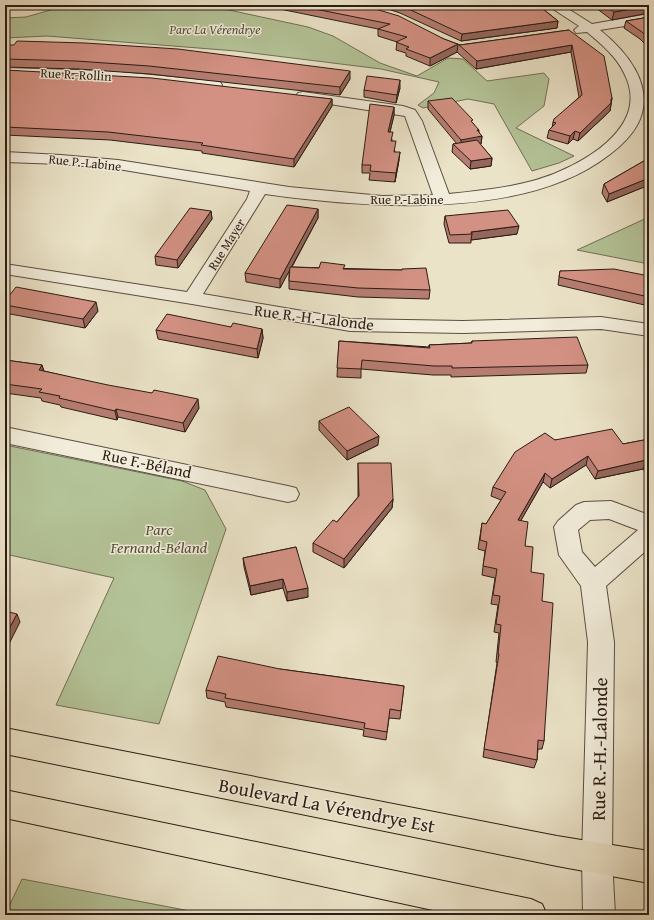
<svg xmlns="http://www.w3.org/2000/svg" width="654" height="920" viewBox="0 0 654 920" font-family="'Gentium Book Plus',serif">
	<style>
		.green { fill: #b4c498; stroke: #707056 }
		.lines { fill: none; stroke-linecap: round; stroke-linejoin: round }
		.minor-casing { stroke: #5b4e41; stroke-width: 2 }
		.major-casing { stroke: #2b1c14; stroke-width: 2 }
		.minor { fill: #f2eddb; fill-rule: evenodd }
		.major { fill: #ebe3c8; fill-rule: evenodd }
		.wall { fill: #b57d71; stroke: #2b1c14 }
		.shaded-wall { fill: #94665c; stroke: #2b1c14 }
		.building { fill: #d39183; stroke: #2b1c14 }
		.labels { text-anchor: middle; stroke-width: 3; stroke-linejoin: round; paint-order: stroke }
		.far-park-label { font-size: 13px; font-style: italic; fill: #544e3c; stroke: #f2eddb }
		.far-street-label { font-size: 13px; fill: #2b1c14; stroke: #f2eddb }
		.street-label { font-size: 16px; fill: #2b1c14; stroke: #f2eddb }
		.park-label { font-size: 16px; font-style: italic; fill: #544e3c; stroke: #f2eddb }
		.near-street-label { font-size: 19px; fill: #2b1c14; stroke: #f2eddb }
	</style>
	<rect width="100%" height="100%" fill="#ebe3c8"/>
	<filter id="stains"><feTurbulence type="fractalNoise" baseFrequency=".005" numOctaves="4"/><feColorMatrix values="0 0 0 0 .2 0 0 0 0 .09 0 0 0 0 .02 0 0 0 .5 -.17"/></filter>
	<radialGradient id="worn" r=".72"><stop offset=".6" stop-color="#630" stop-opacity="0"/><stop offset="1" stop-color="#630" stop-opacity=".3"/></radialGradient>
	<path class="green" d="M68,5H144L161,9L215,7L308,27L333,36L380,63L417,76L448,58L463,59L487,81L544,73L549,79L544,106L516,128L574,156L559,163L532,171L494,104L468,99L423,108L418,105L434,93L439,82L381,69L236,51L47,36L5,38V18L26,17Z
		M649,217V264L577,250Z
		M5,445L182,481L205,490L226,529L159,724L56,705L114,578L5,554Z
		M22,879L211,915H5Z"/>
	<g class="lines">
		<g class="minor-casing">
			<path id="minor" d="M547,5H562L592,24L649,14V22L600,30C626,51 654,84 640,119C634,134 621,146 609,155C524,221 365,208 265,194L203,294L350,319L463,321L601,317L649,324V336L601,329L463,333L350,331L192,304L5,274V264L187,292L247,199L250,191L118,169L61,164L5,162V152L61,155L118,160L289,187L382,196L433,195L405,116L298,99L296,96L298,93L303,92L403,106L415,110L422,121L449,194C478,191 508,188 536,180C579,167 653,128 624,73C616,56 601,44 587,32L576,33L574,30L579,26Z
				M5,68L110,71L215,81L220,82L222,85L220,88L215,89L110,80L5,76Z
				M5,427L288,486L296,488L299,494L296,500L288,502L5,443Z
				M611,501L649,515V548L606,586L614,642L612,858L615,915H583L582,858L588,642L581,586L559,555L554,527L558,521L576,505L584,502ZM609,519L638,530L595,567L582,552L578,530L590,520Z"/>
		</g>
		<g class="major-casing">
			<path id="major" d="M5,728L557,836L649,851V883L557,866L5,754Z
				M5,790L531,899L542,904L547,915H456L5,818Z"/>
		</g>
		<use href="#minor" class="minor"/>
		<use href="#major" class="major"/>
	</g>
	<path class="wall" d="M260,5H362L444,39L460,45L569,30L612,98L610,111L578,141L573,139L568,144L547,138L549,130L552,128L553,122L579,97L571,52L476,69L457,52L430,66L406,56V53L396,50L397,42L378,36V29Z
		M376,5H538L558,21L557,28L461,41L400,13Z
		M592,5H649L612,20Z
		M649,17V48L640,39L624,28L626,21Z
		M5,45L350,79L340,95L150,74L78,69L5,67Z
		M5,70L332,99V106L294,167L202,153V151L110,140L5,135Z
		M400,88L396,103L364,97V90Z
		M428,101L473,123L479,133L482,136L481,144H480L492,158L491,166L470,169L452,152L453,144H457L428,109Z
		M394,107V115L390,132L395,152L399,160L395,182L369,180L370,173H362V165Z
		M649,158V185L607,202L602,193L604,184Z
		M318,209V218L292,267L402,270V269L430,290L429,299L358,297L289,289V271L280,288L246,282L245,273Z
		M211,211L212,219L178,268L156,265L155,256Z
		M445,216L517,234L471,240V243H449L444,224Z
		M560,271L649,276V306L558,285Z
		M5,301L98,311L85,328L5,313Z
		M231,327L262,329L263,338L258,358L158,339L156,330Z
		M339,341L429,347V345L471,343L472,341L588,365L586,373L451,377V375H433L361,369V378L337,377Z
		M5,360L42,365L44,371L199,408L185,432L118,417L117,420L61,407L60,405L42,401L41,398L5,393Z
		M319,421L378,445L347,460L319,430Z
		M649,439V477L643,469L595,479L586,465L550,488L543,482L521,520L525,546L531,572L542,601L544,741L542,749H538L537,760L534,768L483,757L497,663L496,662L499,633L494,632L498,605L491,604L495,578L482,575L485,551L478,549L482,523L486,524L501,500L491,496L493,487L555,440L623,444Z
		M358,463L393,499L392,508L344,568L313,552V543L337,522L358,497Z
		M296,547L308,597L287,601L283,588L251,595L244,567L243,558Z
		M280,669L404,686L400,719L389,718L386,740L363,736L364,730L226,707L225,702L207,698L206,690Z"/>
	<path class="shaded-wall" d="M649,6V13L612,20L614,12Z
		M558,21L557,28L461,41L462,34Z
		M458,44L457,52L430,66V58Z
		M572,45L571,52L476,69L477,61Z
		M350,71V79L340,95V87Z
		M400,80V88L396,103L397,95Z
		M612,98L610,111L578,141L580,133Z
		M332,99V106L294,167V159Z
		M394,107V115L388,140V132Z
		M477,130H479V137L482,136L481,144L461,148V140Z
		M575,131L573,139L568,144L570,136Z
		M400,152L399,160L395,182L396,173Z
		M492,158L491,166L470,169L471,161Z
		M649,178V185L607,202L609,194Z
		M318,209V218L280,288V279Z
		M211,211L212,219L178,268L177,260Z
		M519,226L517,234L471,240L472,234L471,232Z
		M96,302L98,311L85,328L83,319Z
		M262,329L263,338L258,358L257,349Z
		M42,365L44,374L39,370Z
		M198,399L199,408L185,432L183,423Z
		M116,409L118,417L117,420L115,411Z
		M379,436L378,445L347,460V451Z
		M588,456L586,465L550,488L552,479Z
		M646,460L643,469L595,479L598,471Z
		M545,473L543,482L516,529L518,520Z
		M393,499L392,508L344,568V559Z
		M283,579V588L251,595L250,586Z
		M308,588V597L287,601V592Z
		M17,614L20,622L5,652V636Z"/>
	<path class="building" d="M295,5H362L399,16L444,39L460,45L569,30L604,56L612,98L611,99V103L580,133L575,131L570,136L549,130L556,123L553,122L554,119L582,95L572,45L477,61L458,44L430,58L406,49L409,47L396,42L407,37L378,29L390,24Z
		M400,5H538L558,21L462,34Z
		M603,5H649V6L614,12Z
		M649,17V39L642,32L626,21Z
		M17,41L85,43L178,49L350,71L340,87L149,66L76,61L5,59V45H14Z
		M5,70L152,78L332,99L294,159L201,145L203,143L108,132L5,127Z
		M367,76L400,80L397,95L364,90Z
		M452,98L473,120L471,121L479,130H477L482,136L461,140L428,101Z
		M370,104L394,107L388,132H393L391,141H396L394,152H400L396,173L370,171L371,165H362Z
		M477,140L492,158L471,161L453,144Z
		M649,158V178L609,194L604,184Z
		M287,205L318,209L280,279L245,273Z
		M190,208L211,211L177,260L155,256Z
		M508,210L519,226L471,232L472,234L450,235L445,216Z
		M321,262L345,265L343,269L402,270V269L426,268L430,290L358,288L289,281L290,267L319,268Z
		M614,269L649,276V297L559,277L560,271Z
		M16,287L96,302L83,319L5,305V301Z
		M167,314L231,327L233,323L262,329L257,349L156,330Z
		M577,337L588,365L452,368V366H434L362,360L361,369L337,368L339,341L430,348L429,345L472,343V341Z
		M5,360L42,365L39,370L108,385L152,393L154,390L198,399L183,423L116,409L115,411L59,398L60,396L39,392L42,389L5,384Z
		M349,407L379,436L347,451L319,421Z
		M612,429L623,444L649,439V464L646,460L598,471L588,456L552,479L545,473L518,520L528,522L525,546L533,547L531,572L544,574L542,601L553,603L544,741L538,740L537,760L484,749L499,654H498L501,625L496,624L500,596L493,595L497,569L483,566L487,542L480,540L482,523L486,524L506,492L493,487L515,452L545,433L555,440Z
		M358,463H391L393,499L344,559L313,543L333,520L337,522L359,496Z
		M296,547L308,588L287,592L283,579L250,586L243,558Z
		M5,611L17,614L5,636Z
		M218,656L280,669L404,686L401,711L390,709L387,732L364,728L365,723L225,698L226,694L206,690Z"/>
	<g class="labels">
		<g class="far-park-label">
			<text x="215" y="34">Parc La Vérendrye</text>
		</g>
		<g class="far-street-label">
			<text transform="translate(76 74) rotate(3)" y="5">Rue R.-Rollin</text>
			<text transform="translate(85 162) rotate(6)" y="5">Rue P.-Labine</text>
			<text x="407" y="204">Rue P.-Labine</text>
			<text transform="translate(226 244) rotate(-58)" y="5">Rue Mayer</text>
		</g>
		<g class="street-label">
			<text transform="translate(314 317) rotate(7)" y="6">Rue R.-H.-Lalonde</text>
			<text transform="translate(147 463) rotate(12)" y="6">Rue F.-Béland</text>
		</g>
		<g class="park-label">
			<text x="159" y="535">Parc<tspan x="159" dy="18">Fernand-Béland</tspan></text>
		</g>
		<g class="near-street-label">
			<text transform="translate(599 749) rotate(-89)" y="7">Rue R.-H.-Lalonde</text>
			<text transform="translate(327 805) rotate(11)" y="7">Boulevard La Vérendrye Est</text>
		</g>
	</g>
	<rect width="654" height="920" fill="none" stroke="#ebe3c8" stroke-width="20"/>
	<rect x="6" y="6" width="642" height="908" fill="none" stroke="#2b1c14" stroke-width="2"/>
	<rect x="10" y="10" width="634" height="900" fill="none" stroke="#2b1c14"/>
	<rect width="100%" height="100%" filter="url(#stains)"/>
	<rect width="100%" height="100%" fill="url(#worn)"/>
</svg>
